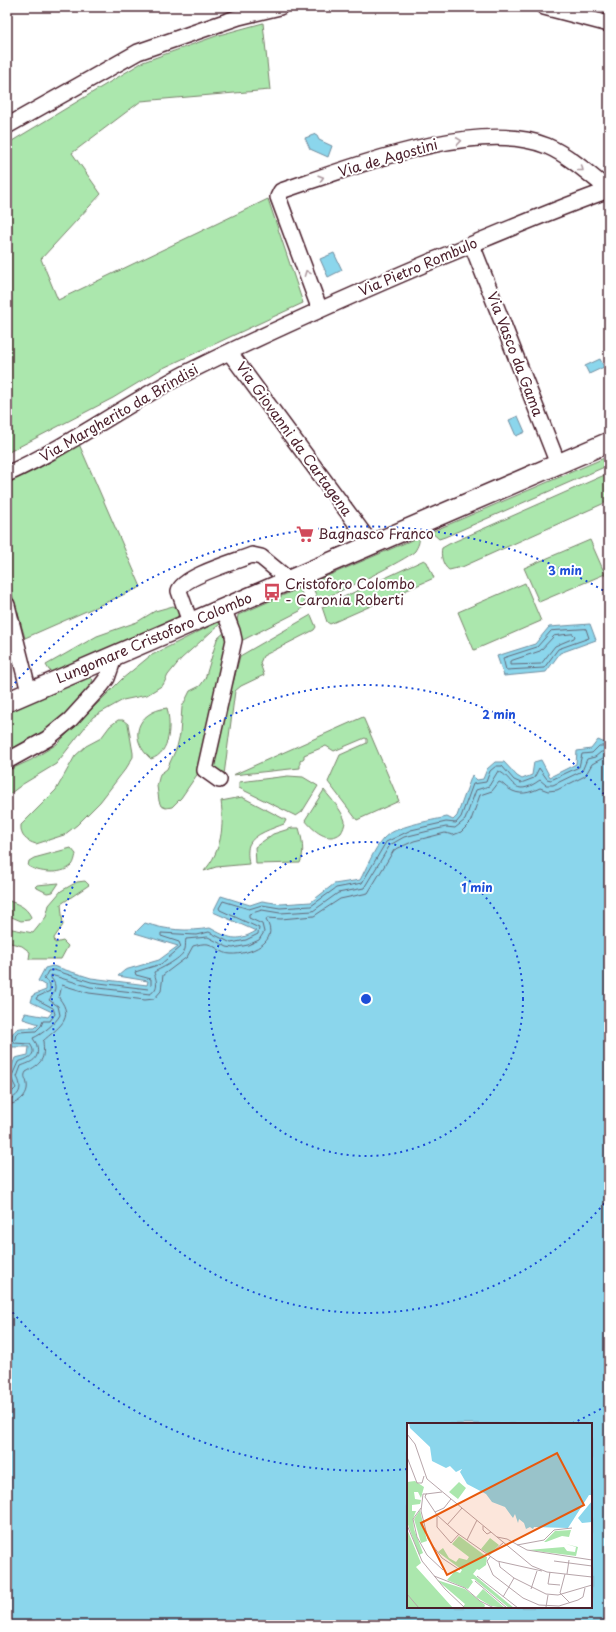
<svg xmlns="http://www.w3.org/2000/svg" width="616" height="1632" viewBox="0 0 616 1632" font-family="'Playpen Sans',sans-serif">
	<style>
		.green { fill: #abe7ad; stroke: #7a836c }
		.water { fill: #8bd6ec; stroke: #718d9f; fill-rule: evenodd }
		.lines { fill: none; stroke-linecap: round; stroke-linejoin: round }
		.shore { stroke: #646878; stroke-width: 1 }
		.minor-casing { stroke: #4a1f2b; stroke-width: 18 }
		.major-casing { stroke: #4a1f2b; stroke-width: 22 }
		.minor { stroke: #fff; stroke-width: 15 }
		.major { stroke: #fff; stroke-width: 19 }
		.oneway { stroke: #ae9aa0 }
		.ring { fill: none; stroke: #1d4ed8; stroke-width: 2; stroke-dasharray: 2 4 }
		.labels { text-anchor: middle; stroke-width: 4; stroke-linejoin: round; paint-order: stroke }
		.street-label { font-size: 14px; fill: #4a1f2b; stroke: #fff }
		.poi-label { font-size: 14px; fill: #4a1f2b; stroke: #fff; text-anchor: start }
		.inset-road { fill: none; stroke: #b7a5aa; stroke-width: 1 }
		.view { fill: #e8590c; fill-opacity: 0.15; stroke: #e8590c; stroke-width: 2 }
		.inset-edge { fill: none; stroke: #4a1f2b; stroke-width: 2 }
		.centre { fill: #1d4ed8; stroke: #fff; stroke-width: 2 }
		.ring-label { font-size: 12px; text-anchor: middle; font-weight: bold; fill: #1d4ed8; stroke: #fff; stroke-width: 4; stroke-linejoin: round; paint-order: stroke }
	</style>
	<rect width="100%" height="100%" fill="#fff"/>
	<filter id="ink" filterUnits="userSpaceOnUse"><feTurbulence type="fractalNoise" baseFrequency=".025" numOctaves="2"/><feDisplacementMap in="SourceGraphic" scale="8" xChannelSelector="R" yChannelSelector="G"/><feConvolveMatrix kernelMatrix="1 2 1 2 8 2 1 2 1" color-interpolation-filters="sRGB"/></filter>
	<g filter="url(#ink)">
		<path class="green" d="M263,23L270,90L141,101L72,153L101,194L41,259L58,300L268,199L303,303L161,369L113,398L7,453V144L143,62L219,35Z
			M79,444L141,587L25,638L7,576V483Z
			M609,456V465L445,537L439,539L431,532Z
			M609,473V501L462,567L449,570C443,566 440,555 442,548L449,544Z
			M419,537C420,542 418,546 415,551C410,558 325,600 318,600L311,583Z
			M590,540L605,574L539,602L524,568Z
			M424,560L427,562L434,578L330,624L327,622L322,607Z
			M525,583L541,621L474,650L458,612Z
			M300,588L305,604L300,611L241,641L237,621L238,615Z
			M173,606L181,610L176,619L54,673L49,670L46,665L97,636L137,622L155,611Z
			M311,615L316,627L314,630L263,656L260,663L264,675L241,686L235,691L224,775L213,767L230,686L233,683L240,656Z
			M220,621L221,623L181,659L168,675L163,685L147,695L123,700L93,717L56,764L23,784L7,796V771L31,760L57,744L122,679L150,656Z
			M227,630V642L203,766L181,798L172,807L166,808L161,806L159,801L157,786L160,774L167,769L177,747L180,734L182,707L190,691L200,686L205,679L217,639Z
			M88,675L93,680C81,711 35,738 7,753V713Z
			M167,708C171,724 171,753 151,759C128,739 136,712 167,708Z
			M363,717L399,801L357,820L328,782L340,755L367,743V739L365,738L334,751L326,746L304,755V758L300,761V768L233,775Z
			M118,720H123L128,724L133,753V757L127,767L100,802L77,825L64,835L36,844C26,841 20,836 21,825L56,790L75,756L86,746L101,738L110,726Z
			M288,776L303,777L318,786L302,812L296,816L239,788V782Z
			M324,790C331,799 342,810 345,821C345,825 343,830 341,833C328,844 313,830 305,820Z
			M242,797L286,820L284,824C274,828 253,834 249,845C247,851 248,858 249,864L216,867L204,871C222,851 224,826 221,801Z
			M292,828H299C302,838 305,853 300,863L256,864L255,847L273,834Z
			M71,848L76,854C75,858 74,864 71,866C61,875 39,873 28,866L29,861L34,858Z
			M85,881L89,885L61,904L63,925L54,938L55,943L63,941L68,946L61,959H29L30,952L22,946L7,942V928L33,933L46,917L49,905L61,891L77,882Z
			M59,883L53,892L47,893L35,887L37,885Z
			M7,900C17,904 26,906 31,917L29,920L21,921L7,915Z"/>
		<path class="water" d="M316,134L319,140L332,146L328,157L310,149L305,138Z
			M334,253L342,270L328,277L320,259Z
			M600,359L604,367L589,374L585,366Z
			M518,416L525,432L516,436L509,420Z
			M590,624L596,640L560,653L546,672L504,676L497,656L535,644L549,627Z
			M598,740L605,743L609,742V1625H7V1091L12,1087L7,1081V1078L15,1058L28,1055L29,1047H11L9,1040C16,1025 20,1028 35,1028L39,1024L23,1019L25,1013L48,1017L52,1012L31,1002L33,995L46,990V986L38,981L45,968L53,966L91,978L147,985L148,981L118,976L125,970L159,960L178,946L135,933L145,923C165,930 188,932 210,928C229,938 236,943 256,931L213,912L221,896L250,905L262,901L281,904L311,902L334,884L360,880C366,869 374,849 383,839C394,826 430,821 447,817L453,820L457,816L472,775L477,780L483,779L487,769L495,762H504L517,776L522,779L532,775L534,762L541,760L550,777L576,764L577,751L591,749ZM408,1424H591V1607H408Z"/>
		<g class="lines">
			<path class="shore" d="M586,629L589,638L558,649L544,668L506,670L503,658L537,647L551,631Z
				M573,634L575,636L574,638L555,646L541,664L510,665V661L540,651L554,636Z
				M7,1094L11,1093L16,1088L11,1078L18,1062C26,1059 39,1056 30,1044L14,1043L16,1034L19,1032L36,1031L41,1026L43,1021H50L55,1014L53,1008L36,999L37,997L50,991V984L44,979L48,971L54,970L91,982L148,989L151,986V979L136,975L135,972L161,964L181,947L179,942L161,936V933L196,935L209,932L231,943L246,940L258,934L259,928L220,910L219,908L223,901L249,909L262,905L280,908L311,906L336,888L362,883L386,842L411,830L446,822L456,823L461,817L473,784L486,782L490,771L496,766H502L514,780L521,783L534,778L539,768L547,779L551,780L579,767L582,754L592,753L599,746H609
				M7,1099C20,1098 23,1087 17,1077L21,1066C31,1062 40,1060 37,1046C37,1043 34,1041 33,1038C41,1035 56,1023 60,1015L58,1006L49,1000C55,992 58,986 51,978V975L90,987L150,994C160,988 156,980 154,972C162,968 183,958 185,949C186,945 185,942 186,939L208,937L227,947L233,948L248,945L259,940L264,932L262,924L249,918V914L262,910L280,913L313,911L338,893L364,888L390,845L404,837L437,829L446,827L455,828L465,820L476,790L489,786L498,771C514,777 512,800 540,780L546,785H553L582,771L587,759L595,757L601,752H609
				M7,1105C18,1104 29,1095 27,1084C26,1078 23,1077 26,1072C42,1063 45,1060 43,1041C57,1028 76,1019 59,998L62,985L89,993L145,1000L154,999L161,991L163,975L187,957L193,946C197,945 204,943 208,944C216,946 222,954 231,954C249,955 281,942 266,920L267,918L281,919L314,916L340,899L368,893L394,850L414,841L445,833L453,835L461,832L470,823L480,795L492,791L499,782C503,783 505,787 509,789C520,796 529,793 540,788L548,791L557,790L585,776L592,764L603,758H609"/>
			<g class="minor-casing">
				<path id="minor" d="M544,7L609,24
					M7,126L138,52L239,17L280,7
					M472,245L558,464
					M320,310L278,197L281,191C350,168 478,117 547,146C570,156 590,175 609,190
					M230,353L372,545
					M7,474C71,445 126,404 188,372C268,332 350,296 432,261C490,237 549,211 609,190
					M7,605L29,692
					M190,622L179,591C182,577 237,561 252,555L261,557L289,580
					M7,761L47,739L70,720L101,686L107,678L115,655
					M219,780L205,770L234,640L232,631L223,608"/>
			</g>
			<g class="major-casing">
				<path id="major" d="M7,702L609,442"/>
			</g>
			<use href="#minor" class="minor"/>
			<use href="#major" class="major"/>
		</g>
		<defs><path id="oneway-chevron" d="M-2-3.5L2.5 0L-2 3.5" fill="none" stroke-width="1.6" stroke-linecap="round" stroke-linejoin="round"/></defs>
		<g class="oneway">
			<use href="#oneway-chevron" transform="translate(459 141) rotate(-8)"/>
			<use href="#oneway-chevron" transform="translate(581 169) rotate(38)"/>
			<use href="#oneway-chevron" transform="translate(321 178) rotate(-17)"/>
			<use href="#oneway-chevron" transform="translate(307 273) rotate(-111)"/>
		</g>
	</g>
	<g class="ring">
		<circle cx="366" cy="999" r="157"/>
		<path d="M608 1199A314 314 0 1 1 608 799"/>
		<path d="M606 1406A472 472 0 0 1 573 1423M407 1469A472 472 0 0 1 7 1306M7 692A472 472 0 0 1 606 592"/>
	</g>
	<defs>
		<g id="supermarket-bare" transform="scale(1.38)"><path d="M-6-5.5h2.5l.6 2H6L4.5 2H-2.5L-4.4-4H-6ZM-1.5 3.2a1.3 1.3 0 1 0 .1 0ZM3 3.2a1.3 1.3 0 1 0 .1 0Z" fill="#d1495b" stroke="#fff" stroke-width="2.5" paint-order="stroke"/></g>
		<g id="bus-bare" transform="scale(1.38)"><path d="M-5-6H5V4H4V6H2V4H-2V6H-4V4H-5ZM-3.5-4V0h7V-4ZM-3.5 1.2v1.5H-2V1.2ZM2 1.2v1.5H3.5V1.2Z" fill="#d1495b" stroke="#fff" stroke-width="2.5" paint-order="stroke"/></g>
	</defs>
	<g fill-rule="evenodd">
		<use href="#supermarket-bare" x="305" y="534"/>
		<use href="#bus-bare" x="272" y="592"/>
	</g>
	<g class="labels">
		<g class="street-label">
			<text transform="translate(388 158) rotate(-16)" y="5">Via de Agostini</text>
			<text transform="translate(418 267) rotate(-23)" y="5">Via Pietro Rombulo</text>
			<text transform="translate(515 354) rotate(69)" y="5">Via Vasco da Gama</text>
			<text transform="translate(119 413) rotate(-30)" y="5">Via Margherito da Brindisi</text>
			<text transform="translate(294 439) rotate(54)" y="5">Via Giovanni da Cartagena</text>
			<text transform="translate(154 638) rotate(-23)" y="5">Lungomare Cristoforo Colombo</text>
		</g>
		<g class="poi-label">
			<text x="318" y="539">Bagnasco Franco</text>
			<text x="285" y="589">Cristoforo Colombo<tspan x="285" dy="16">- Caronia Roberti</tspan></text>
		</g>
	</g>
	<g transform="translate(407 1423)">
		<rect width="185" height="185" fill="#fff"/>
		<path d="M8,58L17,64L14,75L11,69H7L8,76L14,77L13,81L5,82V88H9L6,96L7,106L16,130L12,132L0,99V59ZM52,59L59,65L51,76L42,69ZM13,87L20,118L14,120L7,96ZM0,106L14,140L9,144L46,185H0ZM164,107L162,114L155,113L139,119H137L148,108ZM52,113L80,134L79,142L72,147L70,146L66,151L107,185H102L67,156H64L66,159L61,166L40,157L48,148L53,150L55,147L31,129L36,125L42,135L49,139L52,135L60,137L62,134L45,121ZM83,115L92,122L83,132L74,126ZM159,121L171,124L169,133L121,127L157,124L160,128L168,129L169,124ZM30,157L58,166L78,182L77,185H55L58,181ZM76,166L98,185L84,183L69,174Z" fill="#abe7ad"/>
		<path d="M2,0H185V72H182L161,105L127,104L126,106L123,104L119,106L117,100L112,96L111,100L108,91L106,95L98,84L85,79L79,71L60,61L53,49L55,46L49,49L43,43L39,45L25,38L23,24L3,5ZM185,78V99L175,100L171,95Z" fill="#8bd6ec"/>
		<path class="inset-road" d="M0,11L8,21L20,56L125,143L140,149L185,154M0,34L10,60H15L17,53M35,69L19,71L18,74L30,92L50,110L90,138L135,148M20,71H16L14,88L21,116L35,135L53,147M14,85L6,96L10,114L20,132L36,147M28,89L37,85L44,76M30,92V104L44,120L52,111M0,102L15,138L38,166L58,185M40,102L55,85M76,103V107L80,111L84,109M90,114L100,116L120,127L185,137M60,117L70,97M110,122L137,117L147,107L165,105M87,128L97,119M83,134L80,138L86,152L116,175L132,182L152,183L171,177L176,174L178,165M147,138L185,143M92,139L93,144L107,155L139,171L151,172L185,162M143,149L141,161L153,162M158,151L153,170L163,180M160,151L162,137M27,153L58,165L73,178L87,185M70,153L111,185M68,158L100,185M124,166L130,148M0,171L12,185M96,174L107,155M139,184L141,172"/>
		<path class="view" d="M150,30L177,82L40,152L14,100Z"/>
		<rect width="185" height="185" class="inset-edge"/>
	</g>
	<circle cx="366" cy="999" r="6" class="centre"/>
	<g class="ring-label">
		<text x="565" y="575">3 min</text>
		<text x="499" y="719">2 min</text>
		<text x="477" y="892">1 min</text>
	</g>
	<rect width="616" height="1632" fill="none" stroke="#fff" stroke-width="24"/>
	<rect x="12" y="12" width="592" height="1608" fill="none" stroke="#4a1f2b" stroke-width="1.5" filter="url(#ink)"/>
</svg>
